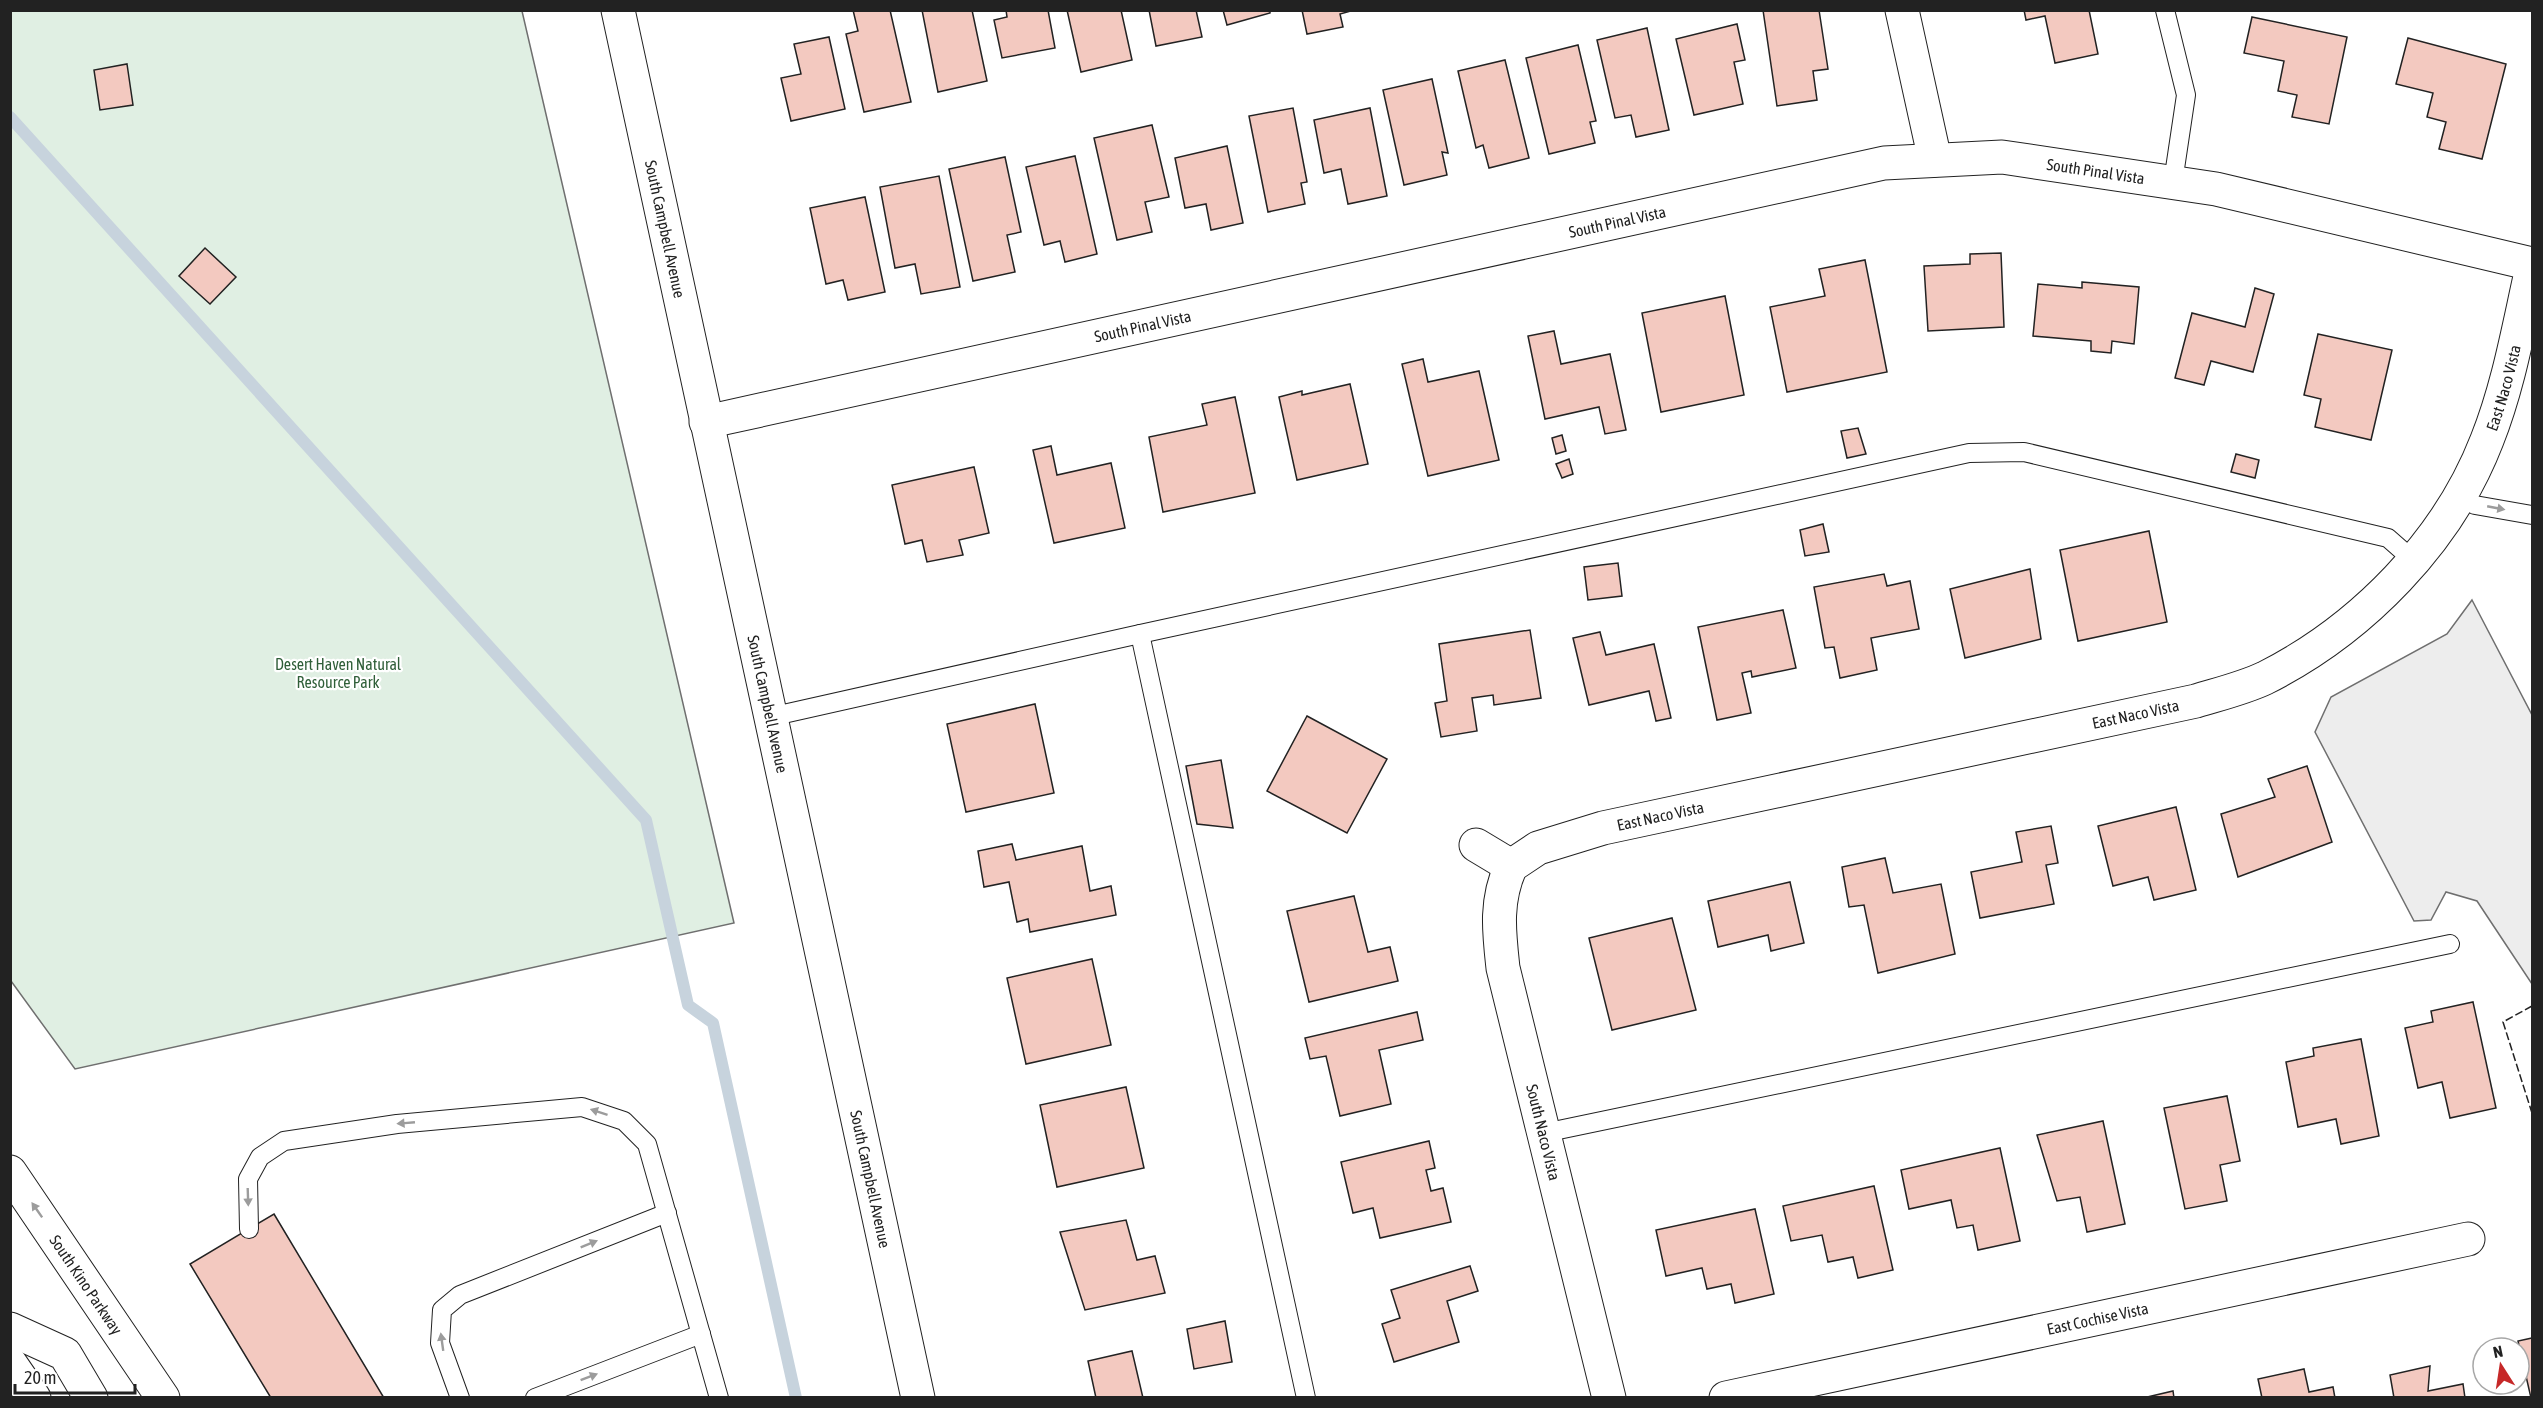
<svg xmlns="http://www.w3.org/2000/svg" width="2543" height="1408" font-family="'Asap Condensed',sans-serif">
<style>
.green{fill:#e0efe3;stroke:#6f6f6f;stroke-width:1.5}
.parking{fill:#ededed;stroke:#6f6f6f;stroke-width:1.5}
.lines{fill:none;stroke-linecap:round;stroke-linejoin:round}
.stream{stroke:#c7d3dd;stroke-width:12}
.building{fill:#f3c9c0;stroke:#222;stroke-width:1.5}
.service-casing{stroke:#222;stroke-width:20}
.minor-casing{stroke:#222;stroke-width:35}
.primary-casing{stroke:#222;stroke-width:35}
.service{stroke:#fff;stroke-width:18}
.minor{stroke:#fff;stroke-width:33}
.primary{stroke:#fff;stroke-width:33}
.fence{stroke:#222;stroke-width:1.5;stroke-dasharray:8 3;stroke-linecap:butt}
.oneway{fill:#9c9c9c}
.labels{text-anchor:middle;dominant-baseline:central;stroke-width:4.5;stroke-linejoin:round;paint-order:stroke}
.street-label{font-size:16px;fill:#222;stroke:#fff}
.park-label{font-size:16px;fill:#2f5e38;stroke:#fff}
</style>
<rect width="100%" height="100%" fill="#fff"/>
<path class="green" d="M10 11H522L734 923 75 1069 11 981Z"/>
<path class="parking" d="M2472 600 2532 715V984L2477 901 2446 892 2431 920 2414 921 2315 732 2331 697 2447 634Z"/>
<g class="lines">
<path class="stream" d="M10 117 646 820 688 1005 713 1023 796 1398"/>
</g>
<g class="building">
<path d="M853 10H890L911 102 864 112 846 34 858 31Z"/>
<path d="M922 10H972L987 81 938 92Z"/>
<path d="M1006 10H1048L1055 48 1002 58 994 20 1007 17Z"/>
<path d="M1067 10H1121L1132 60 1081 72Z"/>
<path d="M1149 10H1196L1202 37 1156 46Z"/>
<path d="M1223 10H1270V13L1227 25Z"/>
<path d="M1302 10H1351V11L1340 14 1343 27 1307 34Z"/>
<path d="M1763 10H1819L1828 69 1813 71 1817 100 1777 106Z"/>
<path d="M2024 10H2089L2098 54 2055 63 2045 16 2026 20Z"/>
<path d="M2252 17 2347 37 2329 124 2292 117 2297 95 2278 91 2284 61 2244 53Z"/>
<path d="M1737 24 1745 60 1734 62 1743 104 1694 115 1676 39Z"/>
<path d="M1647 28 1669 130 1636 137 1631 115 1615 118 1597 40Z"/>
<path d="M829 37 845 109 791 121 781 78 801 74 794 44Z"/>
<path d="M2408 38 2506 64 2482 159 2439 149 2446 122 2427 117 2433 93 2396 84Z"/>
<path d="M1578 45 1596 121 1590 122 1595 143 1549 154 1526 58Z"/>
<path d="M1505 60 1529 158 1489 168 1483 145 1476 148 1458 71Z"/>
<path d="M127 64 133 105 100 110 94 70Z"/>
<path d="M1432 79 1448 153 1442 152 1447 175 1404 185 1383 90Z"/>
<path d="M1293 108 1307 182 1301 183 1305 204 1268 212 1249 116Z"/>
<path d="M1370 108 1387 196 1348 204 1341 169 1324 173 1314 120Z"/>
<path d="M1152 125 1169 197 1145 202 1152 232 1117 240 1094 138Z"/>
<path d="M1227 146 1243 223 1211 230 1206 204 1185 208 1175 158Z"/>
<path d="M1075 156 1097 254 1065 262 1060 241 1044 245 1026 167Z"/>
<path d="M1005 157 1021 232 1007 235 1015 272 973 281 949 169Z"/>
<path d="M939 176 960 287 921 294 915 264 895 268 880 187Z"/>
<path d="M865 197 885 292 848 300 843 280 826 284 810 208Z"/>
<path d="M205 248 236 277 210 304 179 276Z"/>
<path d="M2001 253 2004 327 1928 331 1924 266 1970 264V254Z"/>
<path d="M1865 260 1887 372 1787 392 1770 307 1825 296 1819 269Z"/>
<path d="M2082 282 2139 287 2134 344 2112 341 2111 353 2091 351V341L2033 336 2038 284 2082 288Z"/>
<path d="M2255 288 2274 294 2253 372 2211 361 2204 385 2175 378 2192 313 2245 327Z"/>
<path d="M1725 296 1744 395 1661 412 1642 313Z"/>
<path d="M1554 331 1561 364 1610 354 1626 430 1605 434 1599 407 1545 419 1528 336Z"/>
<path d="M2318 334 2392 350 2371 440 2315 427 2321 399 2304 395Z"/>
<path d="M1423 359 1428 382 1479 371 1499 460 1428 476 1402 364Z"/>
<path d="M1350 384 1368 464 1297 480 1279 397 1302 391V395Z"/>
<path d="M1235 397 1255 493 1163 512 1149 437 1207 425 1202 404Z"/>
<path d="M1858 428 1866 454 1847 458 1841 431Z"/>
<path d="M1562 435 1566 451 1556 454 1552 438Z"/>
<path d="M1051 446 1057 475 1111 463 1125 528 1054 543 1033 450Z"/>
<path d="M2236 454 2259 460 2255 478 2231 472Z"/>
<path d="M1569 459 1573 474 1562 478 1556 464Z"/>
<path d="M974 467 989 533 959 540 963 555 927 562 922 540 905 544 892 485Z"/>
<path d="M1823 524 1829 552 1805 556 1800 530Z"/>
<path d="M2149 531 2167 622 2078 641 2060 550Z"/>
<path d="M1618 563 1622 596 1588 600 1584 567Z"/>
<path d="M2030 569 2041 639 1965 658 1950 589Z"/>
<path d="M1884 574 1887 586 1910 581 1919 629 1871 638 1877 670 1840 678 1834 647 1825 648 1814 587Z"/>
<path d="M1783 610 1796 668 1752 677 1751 671 1742 673 1751 713 1717 720 1698 627Z"/>
<path d="M1530 630 1541 698 1494 705 1493 695 1472 698 1477 731 1441 737 1435 703 1447 701 1439 644Z"/>
<path d="M1600 632 1606 655 1654 644 1671 718 1656 721 1649 691 1589 705 1573 638Z"/>
<path d="M1035 704 1054 793 966 812 947 724Z"/>
<path d="M1307 716 1387 759 1347 833 1267 791Z"/>
<path d="M1221 760 1233 828 1197 824 1186 766Z"/>
<path d="M2307 766 2332 842 2238 877 2221 814 2275 797 2268 779Z"/>
<path d="M2176 807 2196 890 2154 900 2148 877 2113 886 2098 826Z"/>
<path d="M2051 826 2058 863 2046 865 2054 904 1980 918 1971 872 2022 862 2016 832Z"/>
<path d="M1012 844 1016 860 1082 846 1090 891 1111 886 1116 915 1030 932 1028 919 1017 922 1009 882 984 887 978 851Z"/>
<path d="M1885 858 1893 893 1941 884 1955 954 1878 973 1864 905 1849 907 1842 867Z"/>
<path d="M1790 882 1804 943 1771 951 1768 935 1718 947 1708 901Z"/>
<path d="M1354 896 1368 952 1390 947 1398 981 1309 1002 1287 911Z"/>
<path d="M1672 918 1696 1010 1612 1030 1589 938Z"/>
<path d="M1092 959 1111 1045 1026 1064 1007 978Z"/>
<path d="M2473 1002 2496 1108 2450 1118 2442 1082 2418 1088 2405 1028 2433 1022 2431 1011Z"/>
<path d="M1417 1012 1423 1040 1379 1050 1391 1104 1340 1116 1326 1056 1310 1059 1305 1038Z"/>
<path d="M2361 1039 2379 1136 2341 1144 2336 1119 2298 1127 2286 1062 2314 1056 2313 1048Z"/>
<path d="M1126 1087 1144 1168 1057 1187 1040 1105Z"/>
<path d="M2227 1096 2240 1161 2220 1165 2227 1201 2185 1209 2164 1108Z"/>
<path d="M2103 1121 2125 1224 2087 1232 2080 1197 2057 1201 2037 1135Z"/>
<path d="M1429 1141 1435 1168 1426 1170 1431 1191 1443 1188 1451 1222 1380 1238 1373 1208 1353 1213 1341 1162Z"/>
<path d="M2000 1148 2020 1241 1978 1250 1973 1225 1957 1228 1951 1200 1909 1209 1901 1170Z"/>
<path d="M1874 1186 1893 1270 1858 1278 1853 1257 1828 1262 1822 1235 1791 1241 1783 1206Z"/>
<path d="M1755 1209 1774 1294 1735 1303 1731 1284 1707 1289 1702 1268 1666 1276 1656 1230Z"/>
<path d="M274 1214 384 1398H271L190 1264Z"/>
<path d="M1126 1220 1137 1260 1155 1256 1165 1293 1085 1310 1060 1232Z"/>
<path d="M1470 1266 1478 1291 1447 1301 1459 1342 1394 1362 1382 1324 1400 1318 1391 1290Z"/>
<path d="M1225 1321 1232 1362 1194 1369 1187 1329Z"/>
<path d="M2532 1338V1398H2531L2518 1341Z"/>
<path d="M1132 1351 1143 1398H1096L1088 1361Z"/>
<path d="M2430 1366 2428 1391 2463 1384 2465 1398H2394L2390 1375Z"/>
<path d="M2304 1369 2309 1392 2333 1387 2335 1398H2262L2258 1379Z"/>
<path d="M2173 1391 2174 1398H2143Z"/>
</g>
<g class="lines">
<defs>
<g id="service">
<path d="M2165 10 2186 95 2173 182"/>
<path d="M2462 497 2475 505 2532 515"/>
<path d="M1140 634 1969 453 2024 452 2388 538 2413 560"/>
<path d="M770 717 1140 634 1306 1398"/>
<path d="M1544 1133 2450 944"/>
<path d="M249 1229 248 1179 260 1157 284 1141 397 1124 582 1107 624 1121 647 1144 719 1398"/>
<path d="M460 1398 440 1343 442 1310 460 1295 667 1213"/>
<path d="M535 1398 701 1334"/>
</g>
<g id="minor">
<path id="s1" d="M618 10 918 1398"/>
<path d="M1902 10 1935 160"/>
<path id="s2" d="M706 422 1884 163 2002 157 2216 189 2532 264"/>
<path d="M1476 845 1511 866"/>
<path id="s3" d="M1511 866 1538 848 1603 828 2196 701C2219 694 2244 688 2265 678 2362 629 2448 541 2487 440 2509 385 2519 325 2532 268"/>
<path id="s4" d="M1511 866C1495 901 1499 932 1503 968L1609 1398"/>
<path id="s5" d="M1726 1398 2468 1239"/>
</g>
<g id="primary">
<path id="s6" d="M10 1172 163 1398"/>
<path d="M10 1329 65 1354 91 1398"/>
<path d="M10 1363 34 1398"/>
</g>
</defs>
<use href="#service" class="service-casing"/>
<use href="#minor" class="minor-casing"/>
<use href="#primary" class="primary-casing"/>
<use href="#service" class="service"/>
<use href="#minor" class="minor"/>
<use href="#primary" class="primary"/>
<path class="fence" d="M2532 1006 2503 1022 2532 1113"/>
</g>
<defs><path id="oneway-solid" d="M-6-.8H1V-3.2L6.5 0L1 3.2V.8H-6Z" transform="scale(1.5)"/></defs>
<g class="oneway">
<use href="#oneway-solid" transform="translate(2496 508) rotate(11)"/>
<use href="#oneway-solid" transform="translate(599 1112) rotate(-162)"/>
<use href="#oneway-solid" transform="translate(406 1123) rotate(175)"/>
<use href="#oneway-solid" transform="translate(248 1197) rotate(88)"/>
<use href="#oneway-solid" transform="translate(37 1210) rotate(-125)"/>
<use href="#oneway-solid" transform="translate(589 1244) rotate(-22)"/>
<use href="#oneway-solid" transform="translate(442 1342) rotate(-98)"/>
<use href="#oneway-solid" transform="translate(589 1377) rotate(-21)"/>
</g>
<g class="labels">
<g class="street-label">
<text stroke="none"><textPath href="#s2" startOffset="1419">South Pinal Vista</textPath></text>
<text stroke="none"><textPath href="#s2" startOffset="933">South Pinal Vista</textPath></text>
<text stroke="none"><textPath href="#s1" startOffset="224">South Campbell Avenue</textPath></text>
<text stroke="none"><textPath href="#s2" startOffset="447">South Pinal Vista</textPath></text>
<text stroke="none"><textPath href="#s3" startOffset="1167">East Naco Vista</textPath></text>
<text stroke="none"><textPath href="#s1" startOffset="710">South Campbell Avenue</textPath></text>
<text stroke="none"><textPath href="#s3" startOffset="645">East Naco Vista</textPath></text>
<text stroke="none"><textPath href="#s3" startOffset="159">East Naco Vista</textPath></text>
<text stroke="none"><textPath href="#s4" startOffset="273">South Naco Vista</textPath></text>
<text stroke="none"><textPath href="#s1" startOffset="1196">South Campbell Avenue</textPath></text>
<text stroke="none"><textPath href="#s6" startOffset="136">South Kino Parkway</textPath></text>
<text stroke="none"><textPath href="#s5" startOffset="380">East Cochise Vista</textPath></text>
</g>
<g class="park-label">
<text x="338" y="664">Desert Haven Natural<tspan x="338" dy="18">Resource Park</tspan></text>
</g>
</g>
<rect width="2543" height="1408" fill="none" stroke="#222222" stroke-width="24"/>
<g transform="translate(2501 1366) rotate(348)"><circle r="28" fill="#ffffff" stroke="#a7a7a7" stroke-width="1.5"/>
<path d="M0-4.5L10 22L0 15L-10 22Z" fill="#c62828"/>
<text y="-9" font-size="16" font-weight="bold" text-anchor="middle" fill="#222222">N</text>
</g>
<path d="M15 1384v9h120v-9" fill="none" stroke="#222222" stroke-width="3"/>
<text x="24" y="1384" font-size="18" fill="#222222" stroke="#ffffff" stroke-width="4.5" paint-order="stroke">20 m</text>
</svg>
